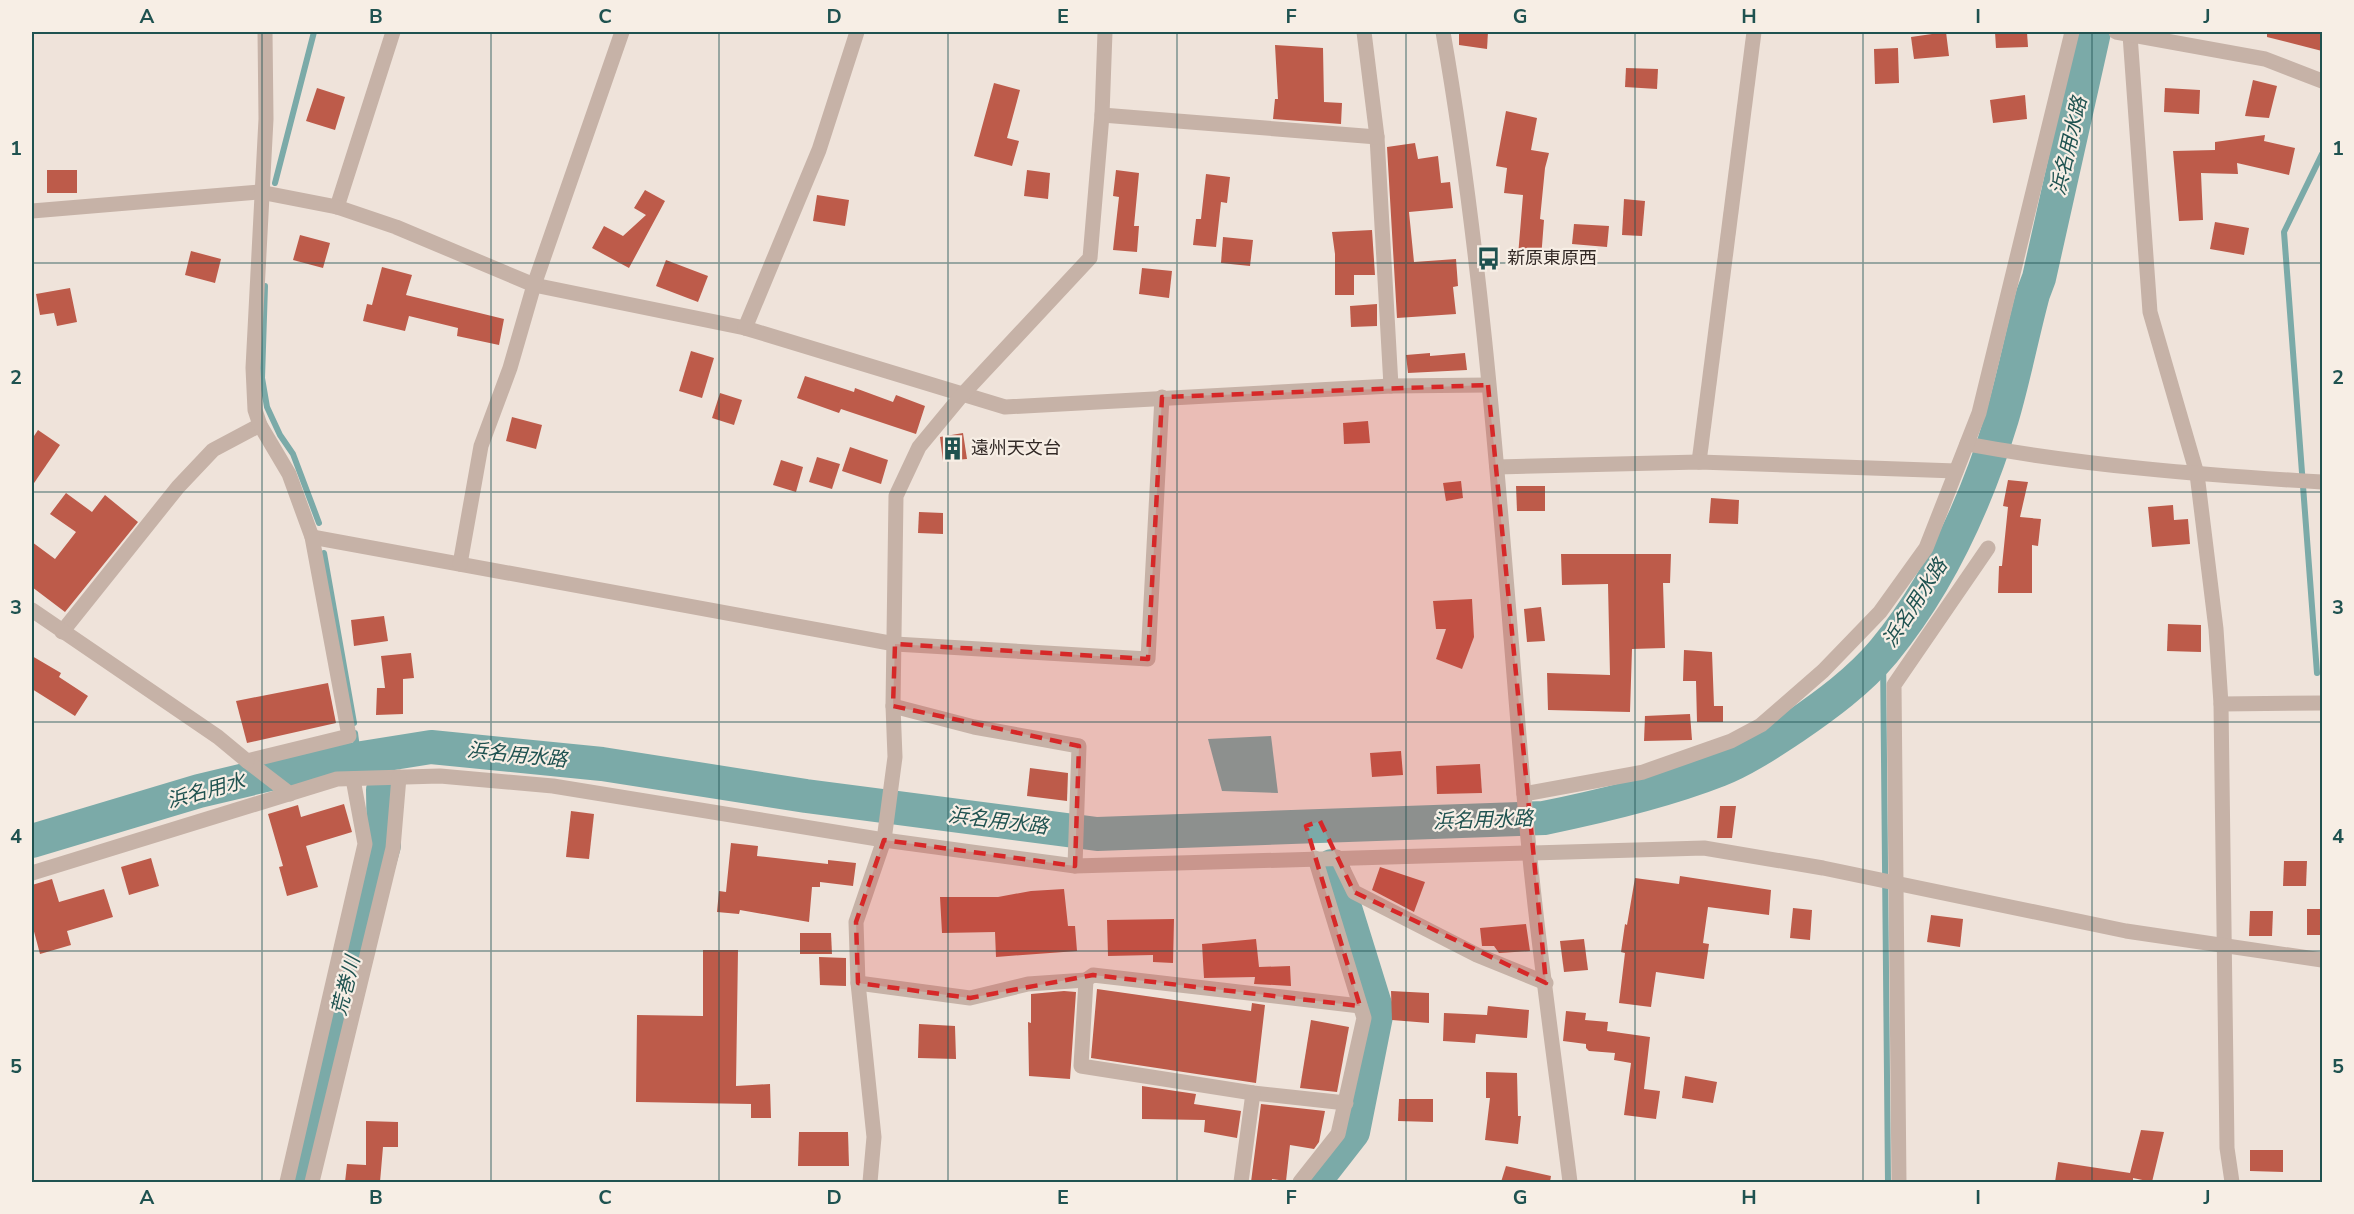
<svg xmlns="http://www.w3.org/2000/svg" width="2354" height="1214" font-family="'Nunito Sans','Noto Sans JP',sans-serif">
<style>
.water{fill:#7baaa8}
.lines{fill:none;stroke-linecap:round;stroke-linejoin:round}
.stream{stroke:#7baaa8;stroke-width:6}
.river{stroke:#7baaa8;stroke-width:34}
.building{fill:#bd5b4a}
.minor{stroke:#c6b2a7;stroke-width:15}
.tertiary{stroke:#c6b2a7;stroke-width:15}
.marked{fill:#d62828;fill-opacity:0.2;stroke:#d62828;stroke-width:4.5;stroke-dasharray:12 8;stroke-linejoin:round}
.grid{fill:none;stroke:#1f5250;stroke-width:1.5;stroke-opacity:0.55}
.labels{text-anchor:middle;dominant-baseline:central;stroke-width:4.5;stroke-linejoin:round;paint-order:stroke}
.poi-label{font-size:18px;fill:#332a27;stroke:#f7eee5;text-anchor:start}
.water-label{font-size:20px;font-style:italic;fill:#1f5250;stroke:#f7eee5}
.neatline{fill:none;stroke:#1f5250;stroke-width:2}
.grid-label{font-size:20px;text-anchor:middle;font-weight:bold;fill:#1f5250}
</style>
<rect width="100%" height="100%" fill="#efe3da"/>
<g class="water">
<path d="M1271 736 1278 793 1222 791 1208 739Z"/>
<path d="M1340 1137 1352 1145 1323 1182H1305Z"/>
</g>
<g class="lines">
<g class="stream">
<path d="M275 183 314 32"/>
<path d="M265 286 262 378 267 407 280 435 293 454 319 523"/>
<path d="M324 553 354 723"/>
<path d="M1883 652 1888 1182"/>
<path d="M2317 673 2284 232 2322 154"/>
<path d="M355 733 358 756"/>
</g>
<g class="river">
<path d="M32 841 199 791 287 770 431 747 602 764 806 796 1097 834 1544 818C1603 806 1663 792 1719 770 1745 760 1771 742 1794 727 1826 705 1859 681 1884 651 1939 584 1977 500 2002 418 2014 377 2022 335 2033 294L2039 278 2094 32"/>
<path d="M300 1182 348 972 384 845 383 790"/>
<path d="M1314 1182 1353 1132 1377 1011 1332 866"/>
</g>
</g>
<g class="building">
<path d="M1459 32H1488L1487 49 1459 45Z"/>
<path d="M1946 32 1949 56 1914 59 1911 37Z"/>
<path d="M1995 32H2027L2028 47 1996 48Z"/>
<path d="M2267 32H2322V51L2267 37Z"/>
<path d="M1275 45 1323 48 1324 102 1342 103 1341 124 1273 119 1275 99H1278Z"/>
<path d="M1898 48 1899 83 1875 84 1874 49Z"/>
<path d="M1626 68 1658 69 1657 89 1625 87Z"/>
<path d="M2253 80 2277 86 2269 118 2245 116Z"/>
<path d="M994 83 1020 90 1007 138 1019 141 1012 166 974 156Z"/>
<path d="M317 88 345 97 335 130 306 121Z"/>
<path d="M2165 88 2200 90 2199 114 2164 112Z"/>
<path d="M2025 95 2027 119 1993 123 1990 100Z"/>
<path d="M1506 111 1537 118 1531 150 1549 153 1545 168 1540 219 1544 220 1541 259 1518 256 1523 195 1504 193 1507 168 1496 166Z"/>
<path d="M2265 135 2264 141 2295 148 2289 175 2237 163 2238 174 2201 173 2203 220 2179 221 2173 151 2215 150V142Z"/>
<path d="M1415 143 1418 159 1438 156 1441 183 1450 182 1453 208 1409 212 1414 262 1456 259 1458 286 1453 287 1456 314 1397 318 1387 147Z"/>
<rect x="47" y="170" width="30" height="23"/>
<path d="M1027 170 1050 173 1048 199 1024 196Z"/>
<path d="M1116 170 1139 173 1134 226H1139L1137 252 1113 250 1119 197 1113 196Z"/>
<path d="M1206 174 1230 177 1227 203 1221 202 1216 247 1193 245 1196 219H1201Z"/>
<path d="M645 190 665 201 629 268 592 248 604 226 623 236 646 215 634 208Z"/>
<path d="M817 195 849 200 845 226 813 221Z"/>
<path d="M1624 199 1645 201 1642 236 1622 235Z"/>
<path d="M2215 222 2249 228 2244 255 2210 249Z"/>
<path d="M1574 224 1609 226 1607 247 1572 244Z"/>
<path d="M1372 230 1375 275H1354V295H1335V254L1332 232Z"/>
<path d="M300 235 330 243 323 268 293 260Z"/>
<path d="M1223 237 1253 240 1250 266 1221 263Z"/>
<path d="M191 251 221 259 215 283 185 275Z"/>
<path d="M666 260 708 276 698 302 656 286Z"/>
<path d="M382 267 412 275 406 295 504 319 499 345 457 336 458 328 409 316 405 331 363 321 367 304 372 305Z"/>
<path d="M1142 268 1172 271 1169 298 1139 294Z"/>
<path d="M70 288 77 322 57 326 54 313 40 315 36 294Z"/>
<path d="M1377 304V326L1351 327 1350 306Z"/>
<path d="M691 351 714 358 702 398 679 391Z"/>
<path d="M1430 353V356L1465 353 1467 370 1408 373 1406 355Z"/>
<path d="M805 376 854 392 855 388 893 402 896 395 925 406 916 434 841 409 839 413 797 398Z"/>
<path d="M720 393 742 400 734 425 712 418Z"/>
<path d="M512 417 542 425 536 449 506 441Z"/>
<path d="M1368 421 1370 443 1344 444 1343 423Z"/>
<path d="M38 430 60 445 32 486V439Z"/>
<path d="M963 433 967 459 943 461 940 437Z"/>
<path d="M850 447 888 460 881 484 842 471Z"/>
<path d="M817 457 840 464 832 489 809 482Z"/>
<path d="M781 460 803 467 796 492 773 485Z"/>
<path d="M2008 480 2028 482 2020 517 2041 519 2038 546 2032 545V593H1998L1999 566H2002L2008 507 2003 506Z"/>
<path d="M1461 481 1463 498 1446 501 1443 483Z"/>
<path d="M1516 486H1545V511H1517Z"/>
<path d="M66 493 92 512 105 495 138 522 65 612 32 587V542L55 559 76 532 50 514Z"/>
<path d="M1711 498 1739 500 1738 524 1709 523Z"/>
<path d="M2173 505 2174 520 2188 519 2190 544 2152 547 2148 507Z"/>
<path d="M919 512 943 513V534L918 533Z"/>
<path d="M1561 554H1671L1670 583H1663L1665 648 1632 649 1630 712 1548 710 1547 673 1610 675 1608 584 1562 585Z"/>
<path d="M1472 599 1474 637 1462 669 1436 659 1446 629H1436L1433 601Z"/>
<path d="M1541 607 1545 641 1527 642 1524 609Z"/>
<path d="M384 616 388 641 354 646 351 620Z"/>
<path d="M2168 624 2201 625V652L2167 651Z"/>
<path d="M1684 650 1712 652 1714 706H1723V722H1697L1696 681H1683Z"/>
<path d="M411 653 414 678 403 679V714L376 715 377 688H385L381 656Z"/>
<path d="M32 656 61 673 59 677 88 696 75 716 32 689Z"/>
<path d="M328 683 336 723 247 743 236 701Z"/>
<path d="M1690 714 1692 740 1644 741 1645 716Z"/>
<path d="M1401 751 1403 775 1372 777 1370 753Z"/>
<path d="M1480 764 1482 793 1437 794 1436 766Z"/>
<path d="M1030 768 1068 773 1067 801 1027 796Z"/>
<path d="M344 804 352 832 306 846 318 887 287 896 279 867 283 866 268 814 298 805 301 817Z"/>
<path d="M1720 806H1736L1732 838H1717Z"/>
<path d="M571 811 594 814 589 859 566 857Z"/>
<path d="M731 843 758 846 757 856 828 864V860L856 863 853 886 820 882V887H812L809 922 740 910 739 914 717 912 719 891 726 892Z"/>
<path d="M151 858 159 886 129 895 121 867Z"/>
<path d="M2284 861H2307L2306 886H2283Z"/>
<path d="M1380 867 1425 882 1414 912 1372 890Z"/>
<path d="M1680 876 1771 890 1769 915 1708 907 1703 943 1709 944 1704 979 1656 972 1651 1007 1619 1003 1625 953 1621 952 1625 924 1627 925 1635 878 1679 884Z"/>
<path d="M52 879 59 902 104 889 113 917 67 931 71 945 40 954 32 924V885Z"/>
<path d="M1064 889 1068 926H1075L1077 951 996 957 995 932 942 933 940 897H998L1031 891Z"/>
<path d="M1793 908 1812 910 1810 940 1790 938Z"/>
<rect x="2307" y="909" width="15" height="26"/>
<path d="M2250 911H2273L2272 936H2249Z"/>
<path d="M1931 915 1963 919 1960 947 1927 942Z"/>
<path d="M1174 919 1173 963 1153 962V955L1108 956 1107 920Z"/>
<path d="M1526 924 1530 951 1499 953 1494 946H1482L1480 928Z"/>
<path d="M800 933H831L832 954H800Z"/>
<path d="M1256 939 1259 967 1290 966 1291 986 1254 984 1255 977 1204 978 1202 944Z"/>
<path d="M1584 939 1588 970 1564 972 1560 941Z"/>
<path d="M703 950H738L736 1086 770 1084 771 1118H751V1104L636 1102 637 1015 703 1016Z"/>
<path d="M819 957 846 958V986L820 985Z"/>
<path d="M1097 989 1251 1011 1252 1003 1265 1005 1256 1083 1091 1058Z"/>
<path d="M1064 991 1076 992 1070 1079 1029 1076 1028 1022 1031 1023V994Z"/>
<path d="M1391 991 1429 993V1023L1392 1020Z"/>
<path d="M1488 1006 1529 1010 1527 1038 1476 1034 1475 1043 1443 1041 1444 1013 1487 1015Z"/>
<path d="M1566 1011 1586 1013 1585 1020 1608 1022 1607 1031 1650 1037 1644 1089 1660 1091 1656 1119 1624 1115 1631 1063 1614 1060 1615 1053 1589 1051 1586 1048V1044L1563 1041Z"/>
<path d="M1311 1020 1349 1027 1337 1092 1300 1088Z"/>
<path d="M919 1024 955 1026 956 1059 918 1058Z"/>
<path d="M1486 1072 1517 1073 1518 1116H1521L1518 1144 1485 1140 1490 1098H1486Z"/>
<path d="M1685 1076 1717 1082 1713 1103 1682 1098Z"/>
<path d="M1142 1086 1196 1094 1194 1104 1241 1111 1237 1138 1204 1132 1205 1120 1142 1119Z"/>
<path d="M1399 1099H1433V1122L1398 1121Z"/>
<path d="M1261 1104 1325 1111 1319 1142 1314 1149 1290 1145 1286 1181 1272 1179V1182H1251Z"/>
<path d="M366 1121 398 1122V1147H383L380 1182H345L347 1164 366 1165Z"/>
<path d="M2141 1130 2164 1132 2152 1182 2133 1178V1182H2055L2058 1162 2130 1173Z"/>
<path d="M799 1132H848L849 1166H798Z"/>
<path d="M2250 1150H2283V1172L2250 1171Z"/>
<path d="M1506 1166 1551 1176 1550 1182H1501Z"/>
</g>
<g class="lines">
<g class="minor">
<path d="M1364 32 1377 137 1391 386"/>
<path d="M2130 35 2150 312 2197 474 2216 629 2221 704 2227 1148 2232 1182"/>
<path d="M1102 115 1377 137"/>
<path d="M337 207 393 32"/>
<path d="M32 211 260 192 337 207 396 227 534 285 745 328 1005 407 1391 386 1488 385"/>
<path d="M745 328 819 150 857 32"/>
<path d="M1967 444C2085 466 2204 475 2322 482"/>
<path d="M1699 462 1754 32"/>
<path d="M1497 467 1699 462 1956 471"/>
<path d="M312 537 895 644 1148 659 1162 397"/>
<path d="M460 564 481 446 510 368 534 285 622 32"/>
<path d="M62 632 178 487 213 450 260 425"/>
<path d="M2221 704 2322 703"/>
<path d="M893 706 974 727 1079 746 1075 866"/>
<path d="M247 761 349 736 312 537 289 474 260 425 255 410 253 368 266 119 265 32"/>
<path d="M247 761 290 794"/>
<path d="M1524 794 1643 772 1731 741 1761 725 1823 671 1880 612 1926 548 1979 413 2072 32"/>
<path d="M1337 857 1354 892 1477 955 1546 983"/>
<path d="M32 873 337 779 440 776 553 786 884 840 1075 866 1704 848 1823 868 2126 931 2322 960"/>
<path d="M858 983 970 998 1028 984 1086 980"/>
<path d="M1346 1103 1253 1093 1081 1066 1086 980 1093 975 1360 1006"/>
<path d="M287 1182 365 844 353 779"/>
<path d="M312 1182 393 848 399 777"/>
<path d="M870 1182 874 1137 858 983 856 922 884 840 895 757 893 706 896 496 919 447 962 395 1090 258 1102 115 1105 32"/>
<path d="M1241 1182 1253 1093"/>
<path d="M1300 1182 1338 1134 1364 1018 1315 858"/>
<path d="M1899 1182 1894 685 1988 548"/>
</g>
<g class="tertiary">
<path d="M1443 32C1487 284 1502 540 1524 795 1535 925 1554 1054 1570 1182"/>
<path d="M2116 32 2265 59 2322 81"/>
<path d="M32 610 218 737 247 761"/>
</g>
</g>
<path class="marked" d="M1488 385 1546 983 1354 892 1320 821 1306 826 1360 1006 1093 975 970 998 858 983 856 922 884 840 1075 866 1079 746 893 706 895 644 1148 659 1162 397Z"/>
<path class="grid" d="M262 32V1182M491 32V1182M719 32V1182M948 32V1182M1177 32V1182M1406 32V1182M1635 32V1182M1863 32V1182M2092 32V1182M32 263H2322M32 492H2322M32 722H2322M32 951H2322"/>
<defs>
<symbol id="bus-bare" viewBox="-9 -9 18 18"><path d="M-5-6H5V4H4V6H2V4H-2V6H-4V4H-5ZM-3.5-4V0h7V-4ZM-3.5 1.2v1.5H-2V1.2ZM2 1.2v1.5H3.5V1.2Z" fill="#1f5250" stroke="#f7eee5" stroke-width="2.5" paint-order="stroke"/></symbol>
<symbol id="building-bare" viewBox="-9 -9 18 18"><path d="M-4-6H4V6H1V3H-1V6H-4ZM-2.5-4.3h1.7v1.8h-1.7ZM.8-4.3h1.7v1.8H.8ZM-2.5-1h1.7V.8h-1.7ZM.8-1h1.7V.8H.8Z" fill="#1f5250" stroke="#f7eee5" stroke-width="2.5" paint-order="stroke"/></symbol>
</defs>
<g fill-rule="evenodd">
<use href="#bus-bare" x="1472" y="242" width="33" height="33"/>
<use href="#building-bare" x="936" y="432" width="33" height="33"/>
</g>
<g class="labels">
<g class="poi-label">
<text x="1507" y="258">新原東原西</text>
<text x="971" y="448">遠州天文台</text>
</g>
<g class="water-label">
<text transform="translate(2069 146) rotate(-77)">浜名用水路</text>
<text transform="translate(1915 603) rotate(-57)">浜名用水路</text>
<text transform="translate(517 755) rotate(6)">浜名用水路</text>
<text transform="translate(206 791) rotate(-15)">浜名用水</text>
<text transform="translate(1483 820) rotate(-2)">浜名用水路</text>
<text transform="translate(998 821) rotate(7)">浜名用水路</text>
<text transform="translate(346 986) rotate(-76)">荒巻川</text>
</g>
</g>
<rect width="2354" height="1214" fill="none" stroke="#f7eee5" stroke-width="66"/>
<rect x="33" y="33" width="2288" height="1148" class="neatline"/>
<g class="grid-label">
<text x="147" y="23">A</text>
<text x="376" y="23">B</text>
<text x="605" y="23">C</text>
<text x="834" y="23">D</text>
<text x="1063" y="23">E</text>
<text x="1291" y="23">F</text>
<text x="1520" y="23">G</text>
<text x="1749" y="23">H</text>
<text x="1978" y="23">I</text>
<text x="2207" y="23">J</text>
<text x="16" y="155">1</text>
<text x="2338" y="155">1</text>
<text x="16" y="384">2</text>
<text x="2338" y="384">2</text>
<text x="16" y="614">3</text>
<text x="2338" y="614">3</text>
<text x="16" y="843">4</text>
<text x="2338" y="843">4</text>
<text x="16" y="1073">5</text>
<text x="2338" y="1073">5</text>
<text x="147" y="1204">A</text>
<text x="376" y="1204">B</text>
<text x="605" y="1204">C</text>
<text x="834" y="1204">D</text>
<text x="1063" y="1204">E</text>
<text x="1291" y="1204">F</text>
<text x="1520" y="1204">G</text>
<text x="1749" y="1204">H</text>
<text x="1978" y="1204">I</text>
<text x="2207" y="1204">J</text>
</g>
</svg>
